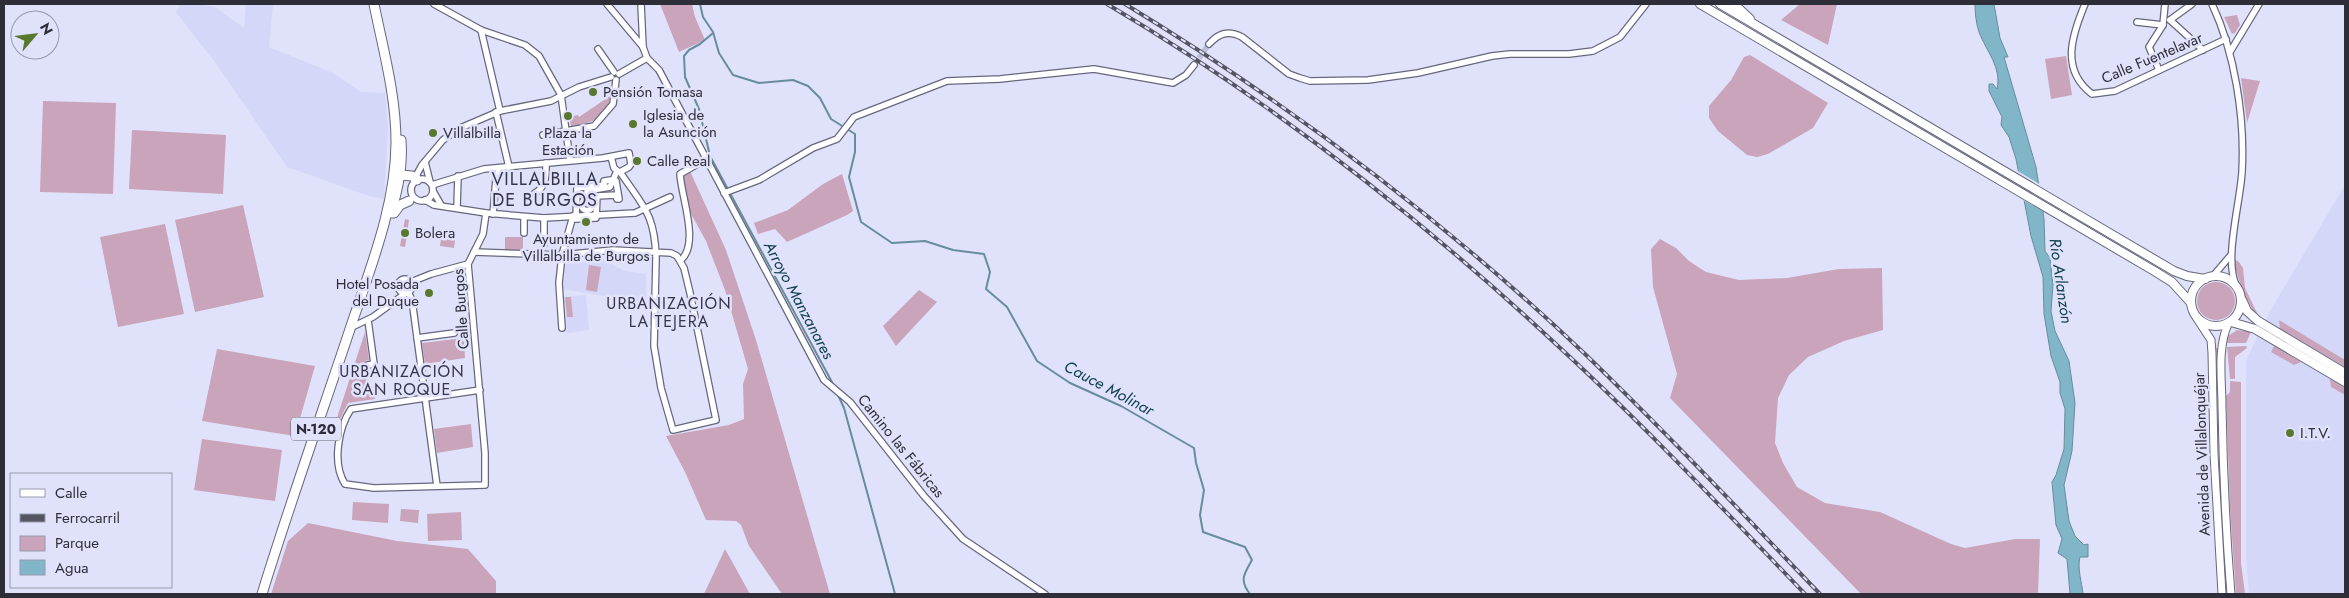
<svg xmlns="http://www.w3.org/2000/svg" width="2349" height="598" font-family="Jost,sans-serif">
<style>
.built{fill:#d4d7f7}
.green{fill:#caa4ba}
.water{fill:#80b6c8;stroke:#678d9c}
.pier{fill:#e0e2fb}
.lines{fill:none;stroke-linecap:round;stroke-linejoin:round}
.stream{stroke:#678d9c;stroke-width:2}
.minor-tunnel{stroke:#bcbed4;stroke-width:5.5;stroke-dasharray:5.5 3;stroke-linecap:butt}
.minor-casing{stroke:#66677d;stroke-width:8}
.tertiary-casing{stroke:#66677d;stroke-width:9}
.secondary-casing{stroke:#66677d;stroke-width:10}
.trunk-casing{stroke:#66677d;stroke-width:11}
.minor{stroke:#fff;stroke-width:5.5}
.tertiary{stroke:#fff;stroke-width:7}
.secondary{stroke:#fff;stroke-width:8}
.trunk{stroke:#fff;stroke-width:9}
.rail-casing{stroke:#545561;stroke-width:4}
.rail{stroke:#e0e2fb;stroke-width:2;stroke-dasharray:5.5;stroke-linecap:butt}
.poi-dot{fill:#59782e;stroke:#e0e2fb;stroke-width:2}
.labels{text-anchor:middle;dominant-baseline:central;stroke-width:5;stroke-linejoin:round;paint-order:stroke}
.shield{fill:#e0e2fb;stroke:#636472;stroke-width:1}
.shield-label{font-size:14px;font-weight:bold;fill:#2d2e37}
.street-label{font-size:15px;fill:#2d2e37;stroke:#e0e2fb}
.poi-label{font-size:15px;fill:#2d2e37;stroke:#e0e2fb;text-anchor:start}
.water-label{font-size:16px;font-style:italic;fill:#11414f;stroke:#e0e2fb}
.neighbourhood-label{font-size:16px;letter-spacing:1px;fill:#35364a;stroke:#e0e2fb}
.quarter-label{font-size:18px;letter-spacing:1px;fill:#35364a;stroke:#e0e2fb}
</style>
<rect width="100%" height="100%" fill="#e0e2fb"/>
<g class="built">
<path d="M181 4H198L215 7 244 28 246 4H273L269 47 333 73 361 92 385 93 388 126 384 199 369 196 287 167 217 65 176 12Z"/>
<path d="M2345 185V594H2249L2246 556V360L2270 311Z"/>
<path d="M604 260 625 271 646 274V300L644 303 563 289 566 264Z"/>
<path d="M586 295 589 330 567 333 564 297Z"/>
</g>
<g class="green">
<path d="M660 4H692L695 17 705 40 679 52Z"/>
<path d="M1800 4H1837L1828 45 1781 20Z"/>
<path d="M2237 15 2240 25 2235 33 2232 34 2224 17Z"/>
<path d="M1750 55 1828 103 1813 128 1768 154 1757 157 1747 155 1718 131 1709 118V106L1731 80 1744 57Z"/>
<path d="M2066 56 2072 95 2051 99 2045 59Z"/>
<path d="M2241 78 2260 81 2247 123Z"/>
<path d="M610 96C608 118 590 124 571 126L569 117 578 115 579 117Z"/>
<path d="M43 101 116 103 113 194 40 192Z"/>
<path d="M132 130 226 135 223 194 129 189Z"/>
<path d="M689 169 726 250 756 340 830 594H782L749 546 741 525 736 521 706 520 685 472 666 436 729 425 744 419 743 384 748 369 725 290 706 241 690 212 682 177 683 173Z"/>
<path d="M842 174 853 211 847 215 787 242 775 229 758 234 754 223 788 210 823 184Z"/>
<path d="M243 205 264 297 195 312 175 220Z"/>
<path d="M405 219 409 220 405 247 400 246Z"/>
<path d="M165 224 184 314 118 327 100 237Z"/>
<path d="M442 231 456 233 454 248 440 246Z"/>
<path d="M505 237H523V251L505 250Z"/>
<path d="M1660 239 1676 248 1689 261 1706 272 1739 280 1787 278 1839 269 1882 268 1883 330 1844 341 1808 357 1789 375 1778 398 1775 443 1783 463 1797 487 1825 503 1880 512 1951 544 1965 548 2015 539H2040L2038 594H1861L1670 398 1677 374 1653 287 1651 249Z"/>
<path d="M2234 259 2239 262 2243 268 2245 288 2259 317C2248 308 2235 273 2234 259Z"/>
<path d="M589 265 601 267 597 292 586 290Z"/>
<circle cx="2216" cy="301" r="19"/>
<path d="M919 290 937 302 896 346 883 326Z"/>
<path d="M565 297H571L573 317H567Z"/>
<path d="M2279 320 2345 360V367L2280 329Z"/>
<path d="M2237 330 2251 332 2246 343H2225L2228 336Z"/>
<path d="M365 332 369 360 365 361 367 386H374L375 399 348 403 333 433H332Z"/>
<path d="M464 338 465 358 425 364 422 343Z"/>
<path d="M2246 346 2247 348 2235 357V379H2230L2227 347Z"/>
<path d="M2274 346 2301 362 2294 365 2271 352Z"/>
<path d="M2216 348H2218L2221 500 2228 594 2220 502Z"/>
<path d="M217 349 315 366 295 436 202 421Z"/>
<path d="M2330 379 2344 387 2345 395 2331 387Z"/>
<path d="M2230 381 2241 382V563L2245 594H2236L2230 508 2226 396 2230 392Z"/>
<path d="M471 424 473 447 437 453 434 429Z"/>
<path d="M202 439 282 450 275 501 194 490Z"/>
<path d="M353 502 389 504 388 523 352 520Z"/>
<path d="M401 509 419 510 418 523 400 521Z"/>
<path d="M461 512 462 540 428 541 427 514Z"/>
<path d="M308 523 397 541 468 549 496 581V594H271L288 541Z"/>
<path d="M725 549 750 594H704Z"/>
</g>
<path class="water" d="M1975 4H1994L2000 38 2008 57H2004L2036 167 2044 219 2045 251 2050 258 2053 285 2051 311 2055 331 2069 361 2075 403 2072 451 2064 485 2069 521 2075 536 2084 545 2088 544V557H2080C2077 568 2082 583 2083 594H2070L2067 559 2058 553 2062 539 2056 525 2052 482 2056 475 2064 449 2065 409 2060 393V382L2051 356 2044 314 2043 277 2031 236 2016 159 2009 137 2001 125 2002 117 1989 91V84H1993L1997 89C2002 67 1986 51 1979 32 1976 23 1975 13 1975 4Z"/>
<path class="pier" d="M2016 170 2041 185 2046 213 2021 199Z"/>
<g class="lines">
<g class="stream">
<path d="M700 4 703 17 713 32 719 53 733 75 759 83 793 80 808 86 820 98 831 119 855 134V152L849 177 861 222 892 243 925 241 953 250 984 254 990 272 986 289 1007 307 1037 361 1070 383 1121 406 1194 448 1196 463 1204 490 1200 515 1203 532 1245 547 1252 560C1244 574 1239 580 1250 594"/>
<path d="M713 33 700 44 689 50 684 56 685 77 699 109 710 156 833 384"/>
<path d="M838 395 844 408 895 594"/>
</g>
<path class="minor-tunnel" d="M1194 65 1209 44"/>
<defs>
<g id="minor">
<path d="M434 4 481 30 525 45 539 56 561 95 570 160"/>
<path d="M607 4 643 47 647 58 659 70 824 380 850 402 924 496 963 539 1045 594"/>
<path d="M641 4 643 47"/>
<path d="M2085 4C2072 35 2060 70 2092 94L2115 91 2226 39"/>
<path d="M2212 4C2235 53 2245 118 2242 172 2240 204 2224 259 2236 285"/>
<path d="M2170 20 2203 50"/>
<path d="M2170 20 2192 4"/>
<path d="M2137 22 2163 25"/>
<path d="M481 30 500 111"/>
<path d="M1209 44C1219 33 1228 30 1242 37L1289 74 1300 78 1310 81 1368 80 1418 73 1492 56 1510 54H1569L1593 51 1620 37 1646 4"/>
<path d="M598 49 614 72"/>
<path d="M2230 52 2259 4"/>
<path d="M2159 70 2149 47 2163 25 2165 4"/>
<path d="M619 74 647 58"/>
<path d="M496 112 509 167"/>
<path d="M543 135 594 126 613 104 616 80"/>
<path d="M611 157 614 168 619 172"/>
<path d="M425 162 430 182"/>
<circle cx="422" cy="190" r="11"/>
<path d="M417 180V174L422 165 443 140 458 129 500 111 551 101 579 87 611 77"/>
<path d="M611 180 616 181 619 199H617L616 195 597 196 596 218 576 219 577 188 604 185V181Z"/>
<path d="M432 185 484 169 603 158 629 153 631 164 629 167 620 172C643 206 655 214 656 258L654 346 661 388 673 430 716 420 690 293 684 268 677 256 671 253 613 250 562 255 474 252"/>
<path d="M433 191 441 205"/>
<path d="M535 193C547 186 546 175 546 163"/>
<path d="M724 193 759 180 813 148 837 139 854 117 947 81 1000 79 1094 69 1173 83 1186 75 1194 65"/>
<path d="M587 199V191L610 187 617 171"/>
<circle cx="587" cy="205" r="5.5"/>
<path d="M425 200 434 205 486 213 544 218 635 213 670 197"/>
<path d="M457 207 458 176"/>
<path d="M493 214 496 179 500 168"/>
<path d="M544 218V244"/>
<path d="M524 233V217"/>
<path d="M681 260C700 243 681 196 680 174L706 159"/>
<path d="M2213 276 2231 255"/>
<circle cx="405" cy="286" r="7"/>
<path d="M411 282 431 274 468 264"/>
<path d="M408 292 412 300 437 486"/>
<path d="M350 328 373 317 406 293"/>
<path d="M562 328 559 283 562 255 573 216"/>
<path d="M417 338 454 333"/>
<path d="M368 365 374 364 368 320"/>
<path d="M480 390 351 409C338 428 332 464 345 484L374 488 485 485V453L468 264 483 234 486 213"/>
</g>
<g id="tertiary">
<path d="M2196 317 2211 340 2212 353 2214 454 2222 594"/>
<path d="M2228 324C2217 349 2222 379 2222 407 2223 469 2226 532 2231 594"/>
</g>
<g id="secondary">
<path d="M1700 4 2156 272 2172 282 2191 303"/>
<path d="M1720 4 2174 271 2187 276 2205 279"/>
<path d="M1734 4 1750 19"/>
<circle cx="2216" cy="301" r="25"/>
<path d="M2242 300 2247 311 2258 321 2345 373"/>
<path d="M2231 322 2255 329 2345 382"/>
</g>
<g id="trunk">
<path d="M400 175 412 176 417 180"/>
<path d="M391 213C398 188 403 166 401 140"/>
<path d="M394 213 400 205 409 201"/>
<path d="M262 594C289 506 320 419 349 332 369 271 396 207 396 142 396 95 383 49 374 4"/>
</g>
</defs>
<use href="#minor" class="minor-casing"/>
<use href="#tertiary" class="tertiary-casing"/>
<use href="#secondary" class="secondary-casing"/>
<use href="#trunk" class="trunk-casing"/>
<use href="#minor" class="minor"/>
<use href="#tertiary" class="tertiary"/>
<use href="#secondary" class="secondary"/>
<use href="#trunk" class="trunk"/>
<defs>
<g id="rail">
<path d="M1107 4C1269 100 1420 217 1558 346 1644 425 1724 510 1805 594"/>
<path d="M1125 4C1289 104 1445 221 1585 354 1666 432 1742 513 1820 594"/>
</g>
</defs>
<use href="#rail" class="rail-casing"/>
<use href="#rail" class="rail"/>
</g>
<g class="poi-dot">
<circle cx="593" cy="92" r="5"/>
<circle cx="568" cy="116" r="5"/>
<circle cx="633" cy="124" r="5"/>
<circle cx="433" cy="133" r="5"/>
<circle cx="637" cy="161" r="5"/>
<circle cx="586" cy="222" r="5"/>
<circle cx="405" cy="233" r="5"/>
<circle cx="429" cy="293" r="5"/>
<circle cx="2290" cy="433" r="5"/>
</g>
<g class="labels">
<rect class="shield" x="291" y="417.5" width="50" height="23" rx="4"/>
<g class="shield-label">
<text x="316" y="429">N-120</text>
</g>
<g class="street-label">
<text transform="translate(2152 58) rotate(-23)">Calle Fuentelavar</text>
<text transform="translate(461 309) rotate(-94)">Calle Burgos</text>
<text transform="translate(901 446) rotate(51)">Camino las Fábricas</text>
<text transform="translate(2202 454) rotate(-92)">Avenida de Villalonquéjar</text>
</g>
<g class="poi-label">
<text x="603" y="92">Pensión Tomasa</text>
<text x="643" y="115">Iglesia de<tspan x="643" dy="17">la Asunción</tspan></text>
<text x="443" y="133">Villalbilla</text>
<text x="568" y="133" text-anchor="middle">Plaza la<tspan x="568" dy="17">Estación</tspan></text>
<text x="647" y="161">Calle Real</text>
<text x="415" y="233">Bolera</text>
<text x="586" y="239" text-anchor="middle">Ayuntamiento de<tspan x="586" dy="17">Villalbilla de Burgos</tspan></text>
<text x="419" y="284" text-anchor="end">Hotel Posada<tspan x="419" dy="17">del Duque</tspan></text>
<text x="2300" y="433">I.T.V.</text>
</g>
<g class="water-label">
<text transform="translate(2061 281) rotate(82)">Río Arlanzón</text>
<text transform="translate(799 300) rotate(62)">Arroyo Manzanares</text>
<text transform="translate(1109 388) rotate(28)">Cauce Molinar</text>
</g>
<g class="neighbourhood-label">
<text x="669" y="303">URBANIZACIÓN<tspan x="669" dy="18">LA TEJERA</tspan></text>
<text x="402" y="371">URBANIZACIÓN<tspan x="402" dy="18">SAN ROQUE</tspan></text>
</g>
<g class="quarter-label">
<text x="545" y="179">VILLALBILLA<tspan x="545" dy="21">DE BURGOS</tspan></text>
</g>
</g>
<rect width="2349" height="598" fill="none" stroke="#2d2e37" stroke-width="10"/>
<rect x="10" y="473" width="162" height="115" fill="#e0e2fb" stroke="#989aad"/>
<rect x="20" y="489" width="25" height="8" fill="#ffffff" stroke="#989aad"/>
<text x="55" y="498" font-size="15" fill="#2d2e37">Calle</text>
<rect x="20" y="514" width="25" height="8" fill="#545561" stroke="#989aad"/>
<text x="55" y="523" font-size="15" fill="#2d2e37">Ferrocarril</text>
<rect x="20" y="536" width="25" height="15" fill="#caa4ba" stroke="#989aad"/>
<text x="55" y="548" font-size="15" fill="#2d2e37">Parque</text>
<rect x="20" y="560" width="25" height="15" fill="#80b6c8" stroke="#989aad"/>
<text x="55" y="573" font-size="15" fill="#2d2e37">Agua</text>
<g transform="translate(35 35) rotate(62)"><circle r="24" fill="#e0e2fb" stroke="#989aad"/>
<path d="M0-4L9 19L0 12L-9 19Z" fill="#59782e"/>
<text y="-8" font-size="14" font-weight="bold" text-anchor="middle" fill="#2d2e37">N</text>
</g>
</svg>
